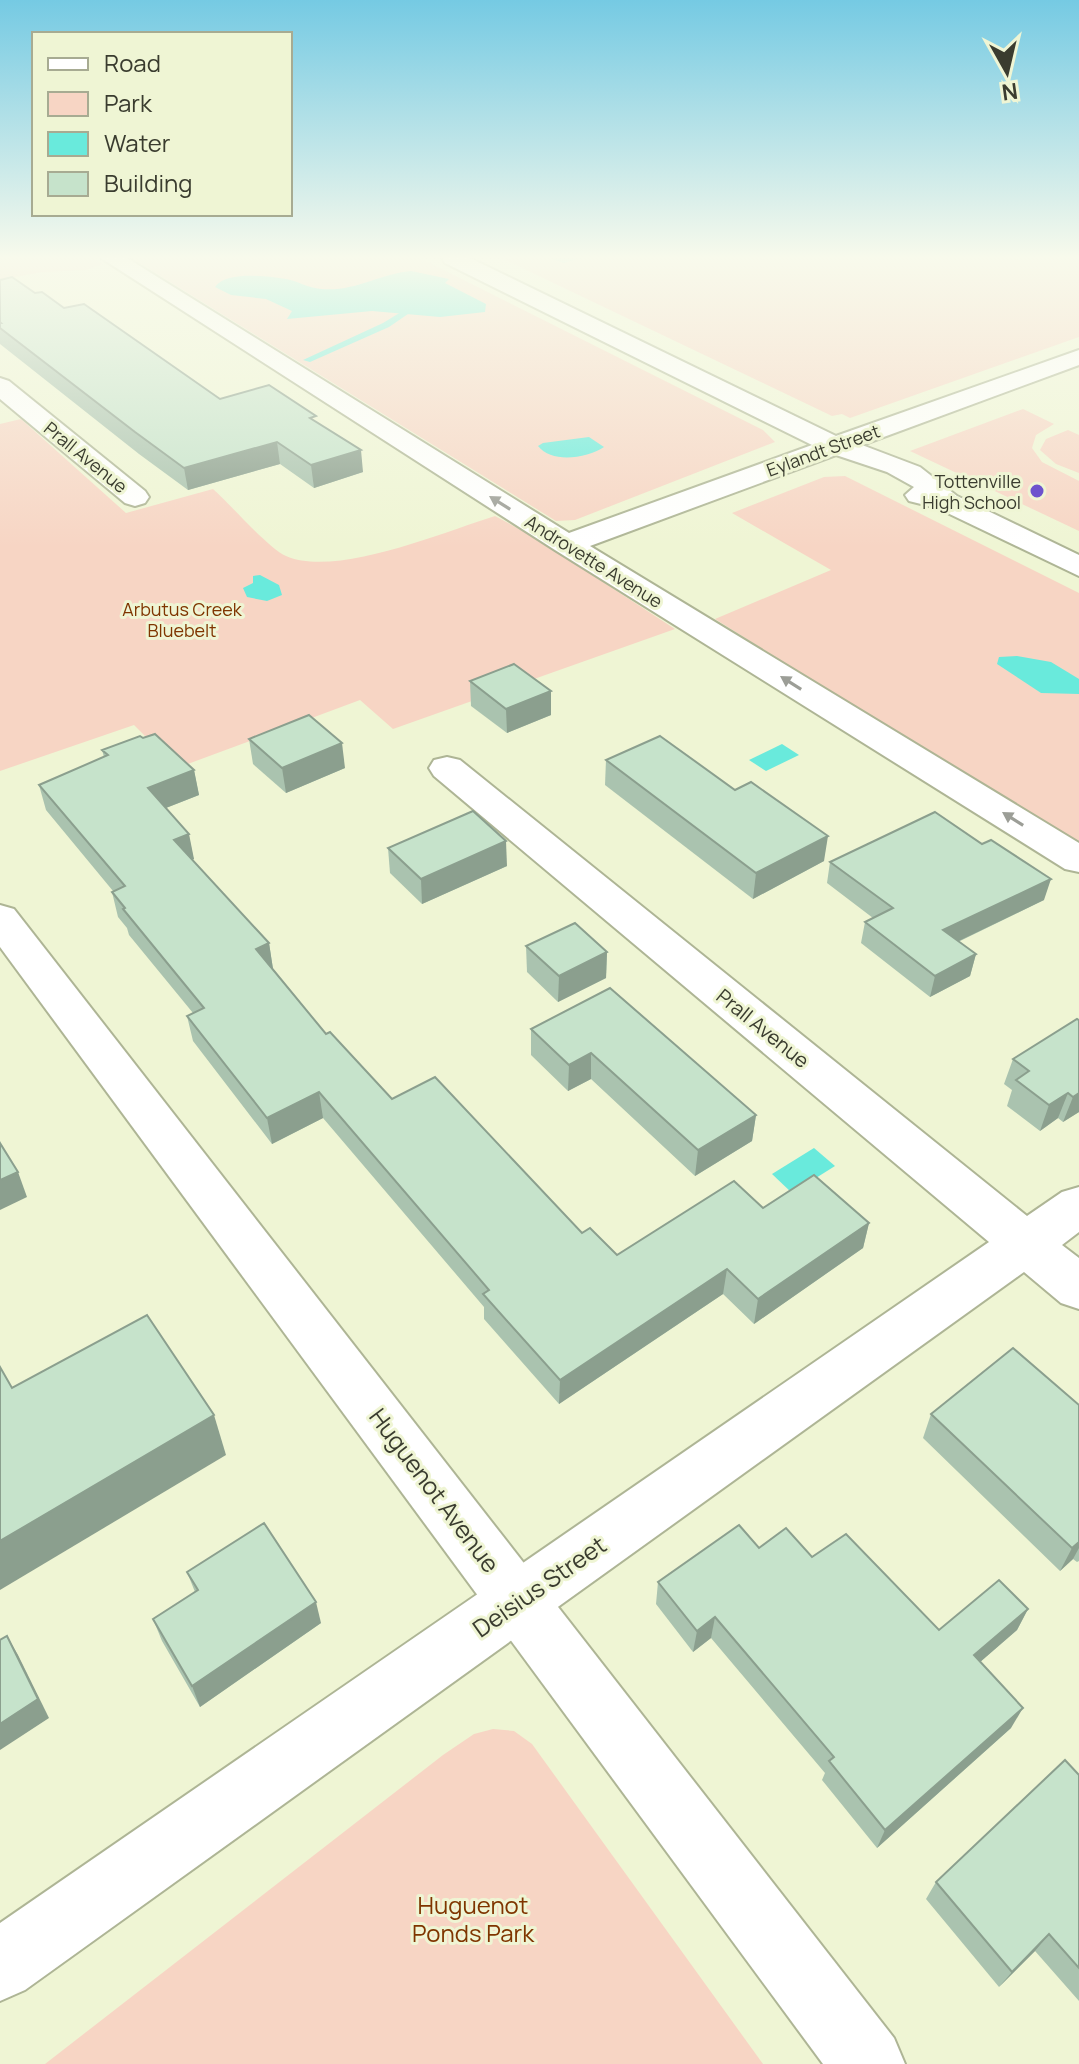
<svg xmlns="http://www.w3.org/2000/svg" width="1079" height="2064" font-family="Manrope,sans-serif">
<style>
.green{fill:#f7d5c4}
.water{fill:#69eadc}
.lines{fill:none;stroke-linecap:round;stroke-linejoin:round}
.stream{fill:#69eadc;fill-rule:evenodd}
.minor-casing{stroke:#aeb595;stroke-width:4}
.tertiary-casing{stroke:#aeb595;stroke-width:4}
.minor{fill:#fff;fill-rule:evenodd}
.tertiary{fill:#fff;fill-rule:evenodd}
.wall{fill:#aac3af}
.shaded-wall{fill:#8b9f8e}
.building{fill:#c6e3cb;stroke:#8b9f8e;stroke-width:2}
.oneway{fill:#9c9e97}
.poi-dot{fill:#6d53cd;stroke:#eff5d4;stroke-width:3}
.labels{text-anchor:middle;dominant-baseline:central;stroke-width:6;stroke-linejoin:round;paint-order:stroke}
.far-street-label{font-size:18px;fill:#3a3c2f;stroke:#eff5d4}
.far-poi-label{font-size:18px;fill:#3a3c2f;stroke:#eff5d4;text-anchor:end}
.far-park-label{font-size:18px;fill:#7f3500;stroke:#eff5d4}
.street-label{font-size:20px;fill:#3a3c2f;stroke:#eff5d4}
.near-street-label{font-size:24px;fill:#3a3c2f;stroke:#eff5d4}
.near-park-label{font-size:24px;fill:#7f3500;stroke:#eff5d4}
</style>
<rect width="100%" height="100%" fill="#eff5d4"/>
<g class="green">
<path d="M0 258H93L103 264 86 270 42 272 0 280Z"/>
<path d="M139 258H420L763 430 775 442 575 520 556 521 133 259Z"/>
<path d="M501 258H1079V337L850 418 842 414 832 416Z"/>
<path d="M1023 409 1054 424 1036 435 1032 448 1042 462 1079 481V531L910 451Z"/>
<path d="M21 419 126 513 213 489C230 504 268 548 286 556 336 578 443 532 495 516L534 537 675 629 393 729 360 700 177 768 134 725 0 771V424Z"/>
<path d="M1068 430 1079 435V473L1056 464 1040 450 1046 439Z"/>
<path d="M845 476 1079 593V848L715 619 831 570 732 513 824 477Z"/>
<path d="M493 1729 514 1731 532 1744 763 2064H45L443 1755 474 1734Z"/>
</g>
<g class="water">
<path d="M411 271 449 279 445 283 486 304 485 312 440 317 372 311 287 319 292 311 266 299 231 295 215 287C226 271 267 276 286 279 298 281 308 288 321 289 355 292 379 274 411 271Z"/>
<path d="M589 437 604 447C587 458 552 464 538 446L543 443Z"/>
<path d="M260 575 279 585 282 595 267 601 247 597 243 588 253 583V576Z"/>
<path d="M1017 656 1051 662 1079 679V694L1041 693 997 664 999 657Z"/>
<path d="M782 744 799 755 766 771 749 760Z"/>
<path d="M814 1148 835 1166 792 1193 772 1174Z"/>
</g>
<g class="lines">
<g class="stream">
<path d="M550 258H581L564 263Z"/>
<path d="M401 312 408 314 389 327 310 362 303 360 383 323Z"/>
</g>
<defs>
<g id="minor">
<path d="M101 258H127L569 533 812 445 445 263 442 258H470L836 436 1079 350V365L862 445 920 467 957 496 1079 555V576L937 508 909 501 905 495 914 487 887 472 836 455 590 546 1079 843V872L1065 869 555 550Z"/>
<path d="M0 378 9 381 145 491 149 497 145 503 135 506 125 503 0 399Z"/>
<path d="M447 757 460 760 1027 1216 1062 1192 1079 1187V1232L1062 1245 1079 1258V1309L1061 1303 1024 1272 25 1990 0 2001V1923L989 1242 434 776 429 768 434 760Z"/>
</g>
<path id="tertiary" d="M0 905 14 909 894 2038 905 2064H823L0 947Z"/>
</defs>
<use href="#minor" class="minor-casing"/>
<use href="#tertiary" class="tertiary-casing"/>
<use href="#minor" class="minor"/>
<use href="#tertiary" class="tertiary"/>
</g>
<g class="wall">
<path d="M0 280 35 293 64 308 220 399 317 422 363 472 314 488 280 464 188 490 139 454 0 344Z"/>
<path d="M470 681 551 691V715L507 733 471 706Z"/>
<path d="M143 738 194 770 199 795 166 808 194 859 192 860 269 943 273 969 326 1034 392 1099 582 1233 617 1255 763 1208 869 1223 863 1248 754 1324 723 1294 559 1404 484 1319V1307L323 1118 272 1144 193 1041 187 1016 193 1013 129 935 127 928 118 917 112 892 113 891 46 810 39 785 104 757 102 750Z"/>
<path d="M249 739 345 768 286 793 253 764Z"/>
<path d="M606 760 735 790 824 861 753 899 605 785Z"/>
<path d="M388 848 507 866 422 904 390 873Z"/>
<path d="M830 862 1044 900 958 942 976 954 970 976 930 997 861 943 865 922 873 918 827 883Z"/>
<path d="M526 946 607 952 606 978 558 1002 527 972Z"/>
<path d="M1077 1019 1079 1112 1063 1122 1058 1118 1040 1131 1007 1106 1012 1090 1004 1084 1013 1059Z"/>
<path d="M531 1029 756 1115 752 1141 695 1176 591 1079 568 1091 531 1055Z"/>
<path d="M1079 1405V1561L1077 1562 1073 1559 1060 1571 923 1438 931 1414Z"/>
<path d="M759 1548 812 1557 939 1630 1028 1609 1017 1630 980 1662 1011 1728 877 1848 822 1780 825 1773 711 1638 693 1652 656 1604 658 1582Z"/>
<path d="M187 1572 321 1623 200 1707 162 1641 153 1619 195 1592Z"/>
<path d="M1079 1775V2001L1035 1951 999 1987 926 1899 936 1882Z"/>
</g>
<g class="shaded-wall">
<path d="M277 442 280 464 188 490 184 468Z"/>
<path d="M361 450 363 472 314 488 311 465Z"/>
<path d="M551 691V715L507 733 506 709Z"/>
<path d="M342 743 345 768 286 793 282 768Z"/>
<path d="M194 770 199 795 153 813 148 788Z"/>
<path d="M189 834 194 859 179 865 174 840Z"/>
<path d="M828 836 824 861 753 899 756 873Z"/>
<path d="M506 841 507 866 422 904 421 879Z"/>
<path d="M1051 879 1044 900 938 951 943 930Z"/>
<path d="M269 943 273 969 256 949Z"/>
<path d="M607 952 606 978 558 1002 559 976Z"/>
<path d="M976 954 970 976 930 997 935 976Z"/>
<path d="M591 1053V1079L568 1091 569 1065Z"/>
<path d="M319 1092 323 1118 272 1144 267 1118Z"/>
<path d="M1068 1093 1058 1118 1040 1131 1049 1105Z"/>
<path d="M1079 1093V1112L1063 1122 1073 1097Z"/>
<path d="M756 1115 752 1141 695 1176 698 1150Z"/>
<path d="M18 1172 27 1197 0 1210V1180Z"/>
<path d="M869 1223 863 1248 754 1324 758 1299Z"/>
<path d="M727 1269 723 1294 559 1404 560 1380Z"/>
<path d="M214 1415 226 1455 0 1590V1541Z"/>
<path d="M1079 1542V1548L1073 1559 1060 1571 1072 1548Z"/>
<path d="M316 1602 321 1623 200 1707 192 1686Z"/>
<path d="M1028 1609 1017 1630 964 1676 974 1655Z"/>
<path d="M715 1617 711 1638 693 1652 697 1631Z"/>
<path d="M7 1636 18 1655 49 1718 0 1750V1724Z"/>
<path d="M1023 1708 1011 1728 877 1848 885 1830Z"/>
<path d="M1049 1934 1035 1951 999 1987 1012 1972Z"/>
</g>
<g class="building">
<path d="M12 277 35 293 42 292 64 308 84 304 220 399 269 385 316 416 310 418 361 450 311 465 277 442 184 468 135 432 0 328V323H1L0 322V280Z"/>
<path d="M514 664 551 691 506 709 470 681Z"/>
<path d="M309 715 342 743 282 768 249 739Z"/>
<path d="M155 734 194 770 148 788 189 834 174 840 269 943 256 949 326 1034 330 1032 392 1099 435 1077 582 1233 590 1228 617 1255 734 1181 763 1208 814 1175 869 1223 758 1299 727 1269 560 1380 483 1294 489 1290 319 1092 267 1118 187 1016 204 1008 123 909 125 908 112 892 125 886 39 785 108 755 102 750 140 736 143 738Z"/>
<path d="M660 736 735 790 751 782 828 836 756 873 606 760Z"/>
<path d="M473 811 506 841 421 879 388 848Z"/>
<path d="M935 812 982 844 991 840 1051 879 943 930 976 954 935 976 865 922 893 908 830 862Z"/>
<path d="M575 923 607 952 559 976 526 946Z"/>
<path d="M610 988 756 1115 698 1150 591 1053 569 1065 531 1029Z"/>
<path d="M1077 1019 1079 1020V1093L1073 1097 1068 1093 1049 1105 1016 1080 1029 1071 1013 1059Z"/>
<path d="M0 1143 18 1172 0 1180Z"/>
<path d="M147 1315 214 1415 0 1541V1367L12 1388Z"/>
<path d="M1013 1348 1079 1405V1542L1072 1548 931 1414Z"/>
<path d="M264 1523 316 1602 192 1686 153 1619 198 1590 187 1572Z"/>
<path d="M739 1525 759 1548 786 1528 812 1557 846 1534 939 1630 999 1580 1028 1609 974 1655 1023 1708 885 1830 829 1761 834 1757 715 1617 697 1631 658 1582Z"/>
<path d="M7 1636 38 1699 0 1724V1640Z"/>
<path d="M1065 1760 1079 1775V1968L1049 1934 1012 1972 936 1882Z"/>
</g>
<defs><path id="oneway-solid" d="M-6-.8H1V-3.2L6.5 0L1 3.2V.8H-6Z" transform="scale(2)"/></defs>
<g class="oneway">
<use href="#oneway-solid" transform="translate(500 503) rotate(-148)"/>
<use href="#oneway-solid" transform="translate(791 683) rotate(-148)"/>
<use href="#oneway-solid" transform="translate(1013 819) rotate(-148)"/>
</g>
<linearGradient id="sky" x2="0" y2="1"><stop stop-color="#75cae3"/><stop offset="0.47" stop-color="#f8faec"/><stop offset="1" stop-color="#f8faec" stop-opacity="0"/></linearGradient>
<rect width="1079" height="547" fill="url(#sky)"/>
<circle class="poi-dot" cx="1037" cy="491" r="8"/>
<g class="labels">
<g class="far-street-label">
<text transform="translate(823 450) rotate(-20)">Eylandt Street</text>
<text transform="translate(86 457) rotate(39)">Prall Avenue</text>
<text transform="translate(594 561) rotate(32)">Androvette Avenue</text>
</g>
<g class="far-poi-label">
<text x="1021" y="481">Tottenville<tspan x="1021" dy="21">High School</tspan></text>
</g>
<g class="far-park-label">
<text x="182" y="609">Arbutus Creek<tspan x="182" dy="21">Bluebelt</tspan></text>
</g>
<g class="street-label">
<text transform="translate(763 1028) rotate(39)">Prall Avenue</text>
</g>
<g class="near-street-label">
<text transform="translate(435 1490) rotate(53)">Huguenot Avenue</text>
<text transform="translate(539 1586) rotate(-35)">Deisius Street</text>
</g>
<g class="near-park-label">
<text x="473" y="1904">Huguenot<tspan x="473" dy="28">Ponds Park</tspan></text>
</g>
</g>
<rect x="32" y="32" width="260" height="184" fill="#eff5d4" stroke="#a7ab92" stroke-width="2"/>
<rect x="48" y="58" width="40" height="12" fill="#ffffff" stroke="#a7ab92" stroke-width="2"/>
<text x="104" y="72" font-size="24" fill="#3a3c2f">Road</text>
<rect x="48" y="92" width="40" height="24" fill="#f7d5c4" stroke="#a7ab92" stroke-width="2"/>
<text x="104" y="112" font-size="24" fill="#3a3c2f">Park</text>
<rect x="48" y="132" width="40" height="24" fill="#69eadc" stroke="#a7ab92" stroke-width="2"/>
<text x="104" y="152" font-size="24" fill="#3a3c2f">Water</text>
<rect x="48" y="172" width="40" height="24" fill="#c6e3cb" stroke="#a7ab92" stroke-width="2"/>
<text x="104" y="192" font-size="24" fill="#3a3c2f">Building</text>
<g transform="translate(1007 72) rotate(172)" stroke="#eff5d4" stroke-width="6" paint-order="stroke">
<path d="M0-6L14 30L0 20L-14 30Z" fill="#3a3c2f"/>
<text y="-12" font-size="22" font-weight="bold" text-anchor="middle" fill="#3a3c2f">N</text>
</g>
</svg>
